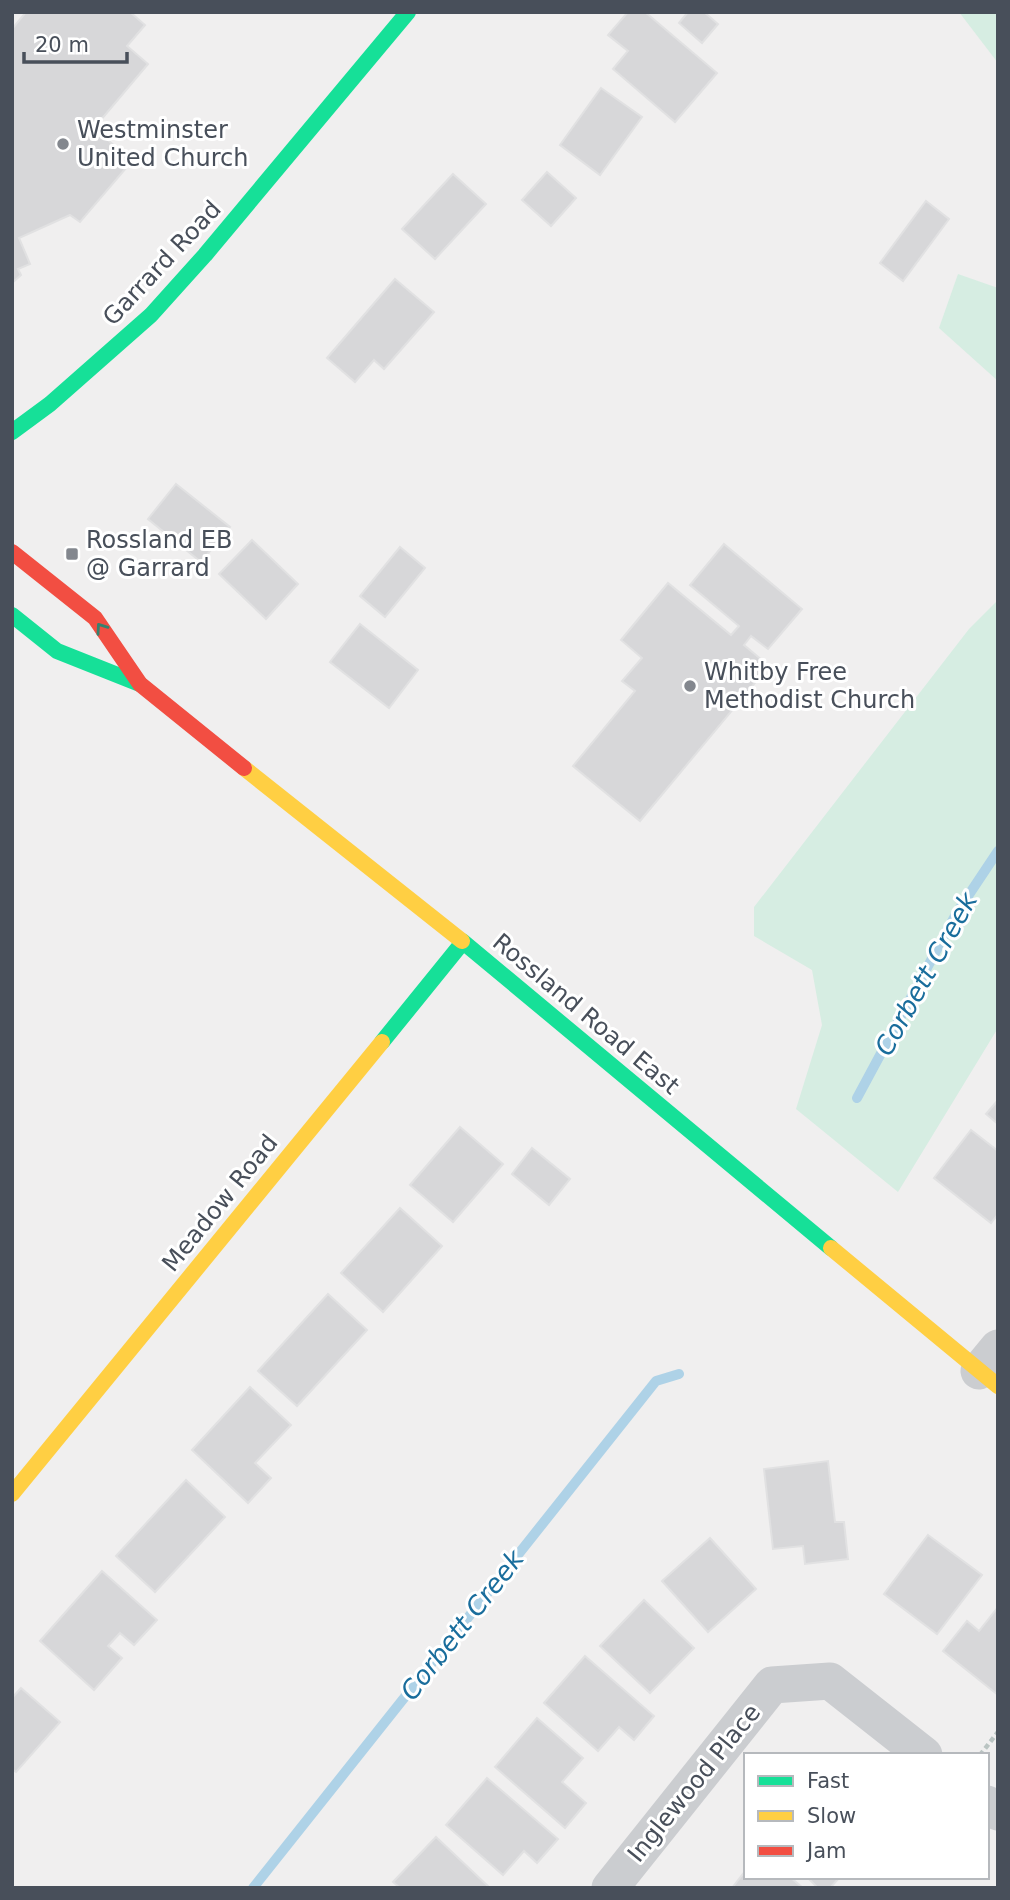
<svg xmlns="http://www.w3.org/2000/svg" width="1010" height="1900" font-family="'DejaVu Sans',sans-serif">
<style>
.green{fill:#d6ede2}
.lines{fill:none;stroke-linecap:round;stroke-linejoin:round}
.stream{stroke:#aed2e7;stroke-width:10}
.building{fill:#d7d7d9;stroke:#e1e1e2;stroke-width:2}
.path{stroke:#bac4c2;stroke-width:4.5;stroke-dasharray:5 3.5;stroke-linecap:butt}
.street{stroke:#cbcdd0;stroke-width:37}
.fast{stroke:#16e098;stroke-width:16}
.slow{stroke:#ffcf43;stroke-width:16}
.jam{stroke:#f24e42;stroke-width:16}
.oneway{stroke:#368270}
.poi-dot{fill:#83878e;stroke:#fff;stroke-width:2.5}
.labels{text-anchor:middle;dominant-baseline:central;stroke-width:6;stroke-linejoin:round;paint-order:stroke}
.poi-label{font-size:24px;fill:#484f5a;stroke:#fff;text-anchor:start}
.street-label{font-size:24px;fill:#484f5a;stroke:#fff}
.water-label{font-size:26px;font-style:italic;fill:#196d9c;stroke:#fff}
</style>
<rect width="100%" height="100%" fill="#f0efef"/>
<g class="green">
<path d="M959 12H998V63Z"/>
<path d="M958 274 998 288V381L939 328Z"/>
<path d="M998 600V1028L898 1192 796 1109 822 1025 812 970 754 936V907L969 629Z"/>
</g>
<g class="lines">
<g class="stream">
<path d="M857 1098 956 914 998 851"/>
<path d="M253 1888 656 1381 679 1374"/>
</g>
</g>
<g class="building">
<path d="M26 12H130L145 25 127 46 148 64 94 128 132 161 80 222 70 215 19 238 30 264 18 269 21 275 12 283V29Z"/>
<path d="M628 12H645L717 73 675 122 613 69 628 51 608 35Z"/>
<path d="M688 12H704L718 24 702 43 679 23Z"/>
<path d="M601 88 642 117 600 175 560 145Z"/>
<path d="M547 172 576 198 551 226 522 200Z"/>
<path d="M453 174 486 204 435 259 402 229Z"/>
<path d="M926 201 949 219 903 281 880 263Z"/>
<path d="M395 279 434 312 384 369 374 360 355 382 327 358Z"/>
<path d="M176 484 230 527 201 562 148 519Z"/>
<path d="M252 540 298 584 266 619 219 574Z"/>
<path d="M724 544 802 609 768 649 751 636 744 645 769 666 640 821 573 766 635 691 622 681 642 658 621 640 668 583 731 635 739 626 690 585Z"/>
<path d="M400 547 425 568 385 617 360 596Z"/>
<path d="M360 624 418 670 389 708 330 662Z"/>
<path d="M998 1100V1124L986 1114Z"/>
<path d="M460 1127 503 1164 453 1222 410 1185Z"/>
<path d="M971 1130 998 1151V1214L991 1223 934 1178Z"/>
<path d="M532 1148 570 1179 549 1205 512 1174Z"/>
<path d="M400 1208 442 1246 383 1312 341 1273Z"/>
<path d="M328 1294 367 1330 297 1406 258 1371Z"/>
<path d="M250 1387 291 1425 255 1463 271 1478 248 1503 192 1450Z"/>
<path d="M828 1461 835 1522H844L848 1559 805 1564 803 1546 773 1549 764 1469Z"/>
<path d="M186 1480 225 1517 155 1592 116 1556Z"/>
<path d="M928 1535 982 1575 937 1634 884 1594Z"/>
<path d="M710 1538 756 1589 708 1632 662 1581Z"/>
<path d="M102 1571 157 1620 134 1645 120 1633 108 1646 122 1658 94 1690 40 1641Z"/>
<path d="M644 1600 694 1648 650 1693 600 1646Z"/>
<path d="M998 1607V1695L943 1651 967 1621 979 1631Z"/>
<path d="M585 1656 654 1716 634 1740 619 1727 598 1751 544 1703Z"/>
<path d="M21 1688 60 1722 16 1772 12 1769V1698Z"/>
<path d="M537 1718 583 1758 562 1782 586 1803 565 1828 495 1767Z"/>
<path d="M487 1778 558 1839 537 1863 524 1851 503 1875 446 1825Z"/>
<path d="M436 1837 490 1888H400L393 1882Z"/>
<path d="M746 1870V1877H790L803 1888H732Z"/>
<path d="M807 1877H840L830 1888H818Z"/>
</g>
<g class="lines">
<path class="path" d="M980 1755 998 1732"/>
<g class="street">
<path d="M979 1371 998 1348"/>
<path d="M987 1804 998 1812"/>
<path d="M610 1888 772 1685 830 1681 924 1755"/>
</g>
<g class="fast">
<path d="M12 432 50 404 151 315 205 255 408 12"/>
<path d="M12 615 57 651 140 684"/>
<path d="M462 941 831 1248"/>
<path d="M382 1042 463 942"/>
</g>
<g class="slow">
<path d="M244 768 462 941"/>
<path d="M831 1248 998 1386"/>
<path d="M12 1494 382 1042"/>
</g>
<path class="jam" d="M12 552 95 618 140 684 244 768"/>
</g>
<defs><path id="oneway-chevron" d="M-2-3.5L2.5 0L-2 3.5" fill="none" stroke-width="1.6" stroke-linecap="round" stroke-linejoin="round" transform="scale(1.75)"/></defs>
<use class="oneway" href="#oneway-chevron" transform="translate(101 628) rotate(-125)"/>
<g class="poi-dot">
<circle cx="63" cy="144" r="7"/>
<rect x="65" y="547" width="14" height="14" rx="3.5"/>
<circle cx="690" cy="686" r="7"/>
</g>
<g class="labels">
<g class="poi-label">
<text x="77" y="130">Westminster<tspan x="77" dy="28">United Church</tspan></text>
<text x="86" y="540">Rossland EB<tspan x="86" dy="28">@ Garrard</tspan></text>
<text x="704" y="672">Whitby Free<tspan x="704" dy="28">Methodist Church</tspan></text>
</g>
<g class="street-label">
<text transform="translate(162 263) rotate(-47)">Garrard Road</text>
<text transform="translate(586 1014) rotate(40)">Rossland Road East</text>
<text transform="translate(220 1203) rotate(-51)">Meadow Road</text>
<text transform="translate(694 1783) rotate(-51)">Inglewood Place</text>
</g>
<g class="water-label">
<text transform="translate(926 974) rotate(-61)">Corbett Creek</text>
<text transform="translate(462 1625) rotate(-52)">Corbett Creek</text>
</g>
</g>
<rect width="1010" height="1900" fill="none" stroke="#484f5a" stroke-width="28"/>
<rect x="744" y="1753" width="245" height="126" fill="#ffffff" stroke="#b6b9bd" stroke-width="2"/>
<rect x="758" y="1776" width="35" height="10" fill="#16e098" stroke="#b6b9bd" stroke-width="2"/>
<text x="807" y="1788" font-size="21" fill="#484f5a">Fast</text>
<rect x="758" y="1811" width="35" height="10" fill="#ffcf43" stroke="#b6b9bd" stroke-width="2"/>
<text x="807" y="1823" font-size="21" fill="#484f5a">Slow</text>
<rect x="758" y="1846" width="35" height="10" fill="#f24e42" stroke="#b6b9bd" stroke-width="2"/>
<text x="807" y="1858" font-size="21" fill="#484f5a">Jam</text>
<path d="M24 52v10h103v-10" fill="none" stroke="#484f5a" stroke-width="3.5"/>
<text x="35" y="52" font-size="21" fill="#484f5a" stroke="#ffffff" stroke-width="5" paint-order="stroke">20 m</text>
</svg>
